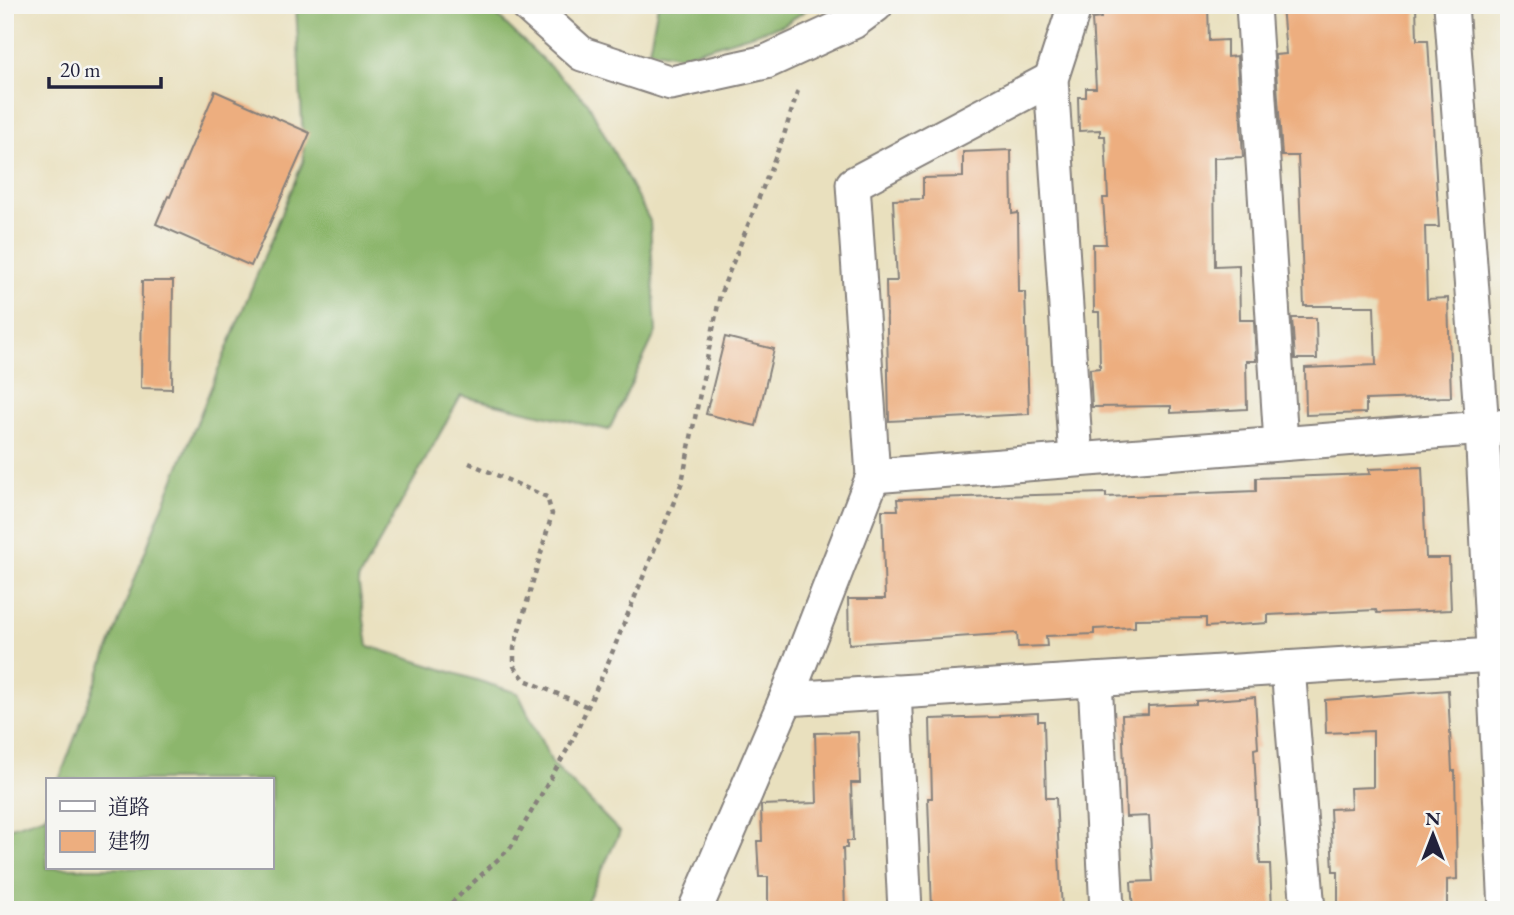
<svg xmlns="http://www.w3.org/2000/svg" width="1514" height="915" font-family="'EB Garamond','Noto Serif JP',serif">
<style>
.forest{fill:#8cb66c;stroke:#576c54;stroke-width:2}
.building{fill:#edae7f}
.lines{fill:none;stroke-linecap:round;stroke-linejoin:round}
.street-casing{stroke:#86817c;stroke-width:37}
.path{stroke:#86817c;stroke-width:4.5;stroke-dasharray:5 5;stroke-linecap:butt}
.street{stroke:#fff;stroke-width:33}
</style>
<rect width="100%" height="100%" fill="#f6f6f2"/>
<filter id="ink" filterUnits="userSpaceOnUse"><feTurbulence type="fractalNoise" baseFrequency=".0143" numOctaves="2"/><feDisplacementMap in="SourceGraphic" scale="14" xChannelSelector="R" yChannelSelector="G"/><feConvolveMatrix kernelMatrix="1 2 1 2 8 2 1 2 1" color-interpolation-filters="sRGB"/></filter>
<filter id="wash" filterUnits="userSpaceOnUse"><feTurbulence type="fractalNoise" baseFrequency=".00686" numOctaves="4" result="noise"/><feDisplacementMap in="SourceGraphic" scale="28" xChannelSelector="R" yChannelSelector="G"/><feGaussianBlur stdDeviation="1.57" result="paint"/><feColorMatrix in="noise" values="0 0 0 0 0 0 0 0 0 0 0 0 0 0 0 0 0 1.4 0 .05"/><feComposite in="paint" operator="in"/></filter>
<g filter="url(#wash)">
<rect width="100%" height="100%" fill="#e9e0be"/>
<g class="forest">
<path d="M296 5H486L588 103 650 221 656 332 609 430 461 396 358 580 368 646 518 693 552 763 620 832 583 910H5V829L45 816 47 811V868H271V780H59L156 523 304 159Z"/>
<path d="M658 5H814L783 25 681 56 649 50Z"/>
</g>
<g id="blocks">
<g class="building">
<path d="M1100 5H1208L1209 41 1227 40V57L1237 56 1243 157 1214 158 1215 266 1239 265 1240 320H1254L1256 361H1246L1247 409 1171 413V406L1092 407 1090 369 1100 368 1099 312H1094L1093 244H1106L1103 198H1108L1105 136H1100V130L1079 131 1078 97H1086V88H1096L1092 19 1101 18Z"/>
<path d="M1282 5H1416L1417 40H1428L1439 227H1425L1427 299 1448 298 1451 397 1366 400V413L1306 415 1305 368 1376 365 1374 306H1304L1298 156H1282L1275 55 1286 54Z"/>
<path d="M215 91 310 133 251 266 156 224 168 196 170 197Z"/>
<path d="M1011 150 1012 214 1018 213 1019 292H1025L1029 414 889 421 886 281H897L893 200 923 199V178L963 177V152Z"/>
<path d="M142 281H173L172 389 141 388Z"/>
<path d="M1292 318H1316L1317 359H1295Z"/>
<path d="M725 337 774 349 756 426 706 414Z"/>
<path d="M1422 467 1426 558H1449L1451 610 1377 613 1376 610 1268 615V623L1206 627V618L1135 619V627L1094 629V634L1046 636 1047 646 1018 647 1017 633 849 644 848 599H885L882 510H898L897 499 1106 493V497L1256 491V478L1370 474 1369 469Z"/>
<path d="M1448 690 1452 771H1455L1457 879 1447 880V905L1426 906V910H1338V871H1333L1330 809 1351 808 1350 788 1373 787V731L1326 733 1325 700Z"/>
<path d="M1255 697 1258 748 1254 749 1260 864H1270L1272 910H1133L1131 882 1153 881 1149 816 1126 817 1122 715 1148 714V706L1196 704V701Z"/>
<path d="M1038 713V721H1044L1046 798H1056L1062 910H932L928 798H932L930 719 999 717V715Z"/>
<path d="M858 732 860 783H851L853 841H847V848H843L845 910H768V877H759L757 841H762L761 805 817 803 815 733Z"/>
</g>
</g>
</g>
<g filter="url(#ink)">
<use href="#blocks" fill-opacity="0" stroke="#86817c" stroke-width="2"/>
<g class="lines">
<defs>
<g id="street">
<path d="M527 5 582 54 671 83 766 62 853 22 876 5"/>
<path d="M1075 5 1051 79 1076 459"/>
<path d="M1253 5 1281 443"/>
<path d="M1451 5 1482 428 1506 910"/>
<path d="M873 476 1509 426"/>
<path d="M1288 668 1308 910"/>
<path d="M1095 680 1107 910"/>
<path d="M894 692 905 910"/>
<path d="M786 699 1509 654"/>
<path d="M695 910 786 699 873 476 853 184 1051 79"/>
</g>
</defs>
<use href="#street" class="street-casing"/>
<g class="path">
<path d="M469 463 547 497 552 514 514 648V666L525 680 588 707"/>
<path d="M444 910 511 847 571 743 605 670 682 482 720 295 784 135 799 87"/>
</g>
<use href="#street" class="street"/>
</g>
</g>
<rect width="1514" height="915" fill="none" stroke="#f6f6f2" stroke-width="28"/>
<rect x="46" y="778" width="228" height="91" fill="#f6f6f2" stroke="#a1a1a9" stroke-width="2"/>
<rect x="60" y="801" width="35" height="10" fill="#ffffff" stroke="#a1a1a9" stroke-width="2"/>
<text x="108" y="814" font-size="21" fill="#22223b">道路</text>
<rect x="60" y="831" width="35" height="21" fill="#edae7f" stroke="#a1a1a9" stroke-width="2"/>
<text x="108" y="848" font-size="21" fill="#22223b">建物</text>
<g transform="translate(1433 835)" stroke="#f6f6f2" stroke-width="5" paint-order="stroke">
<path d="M0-5L12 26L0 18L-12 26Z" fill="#22223b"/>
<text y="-10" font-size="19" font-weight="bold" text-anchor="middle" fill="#22223b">N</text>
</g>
<path d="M49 77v10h112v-10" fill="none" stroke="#22223b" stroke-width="3.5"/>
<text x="60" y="77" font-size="21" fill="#22223b" stroke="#f6f6f2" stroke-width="5" paint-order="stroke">20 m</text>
</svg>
